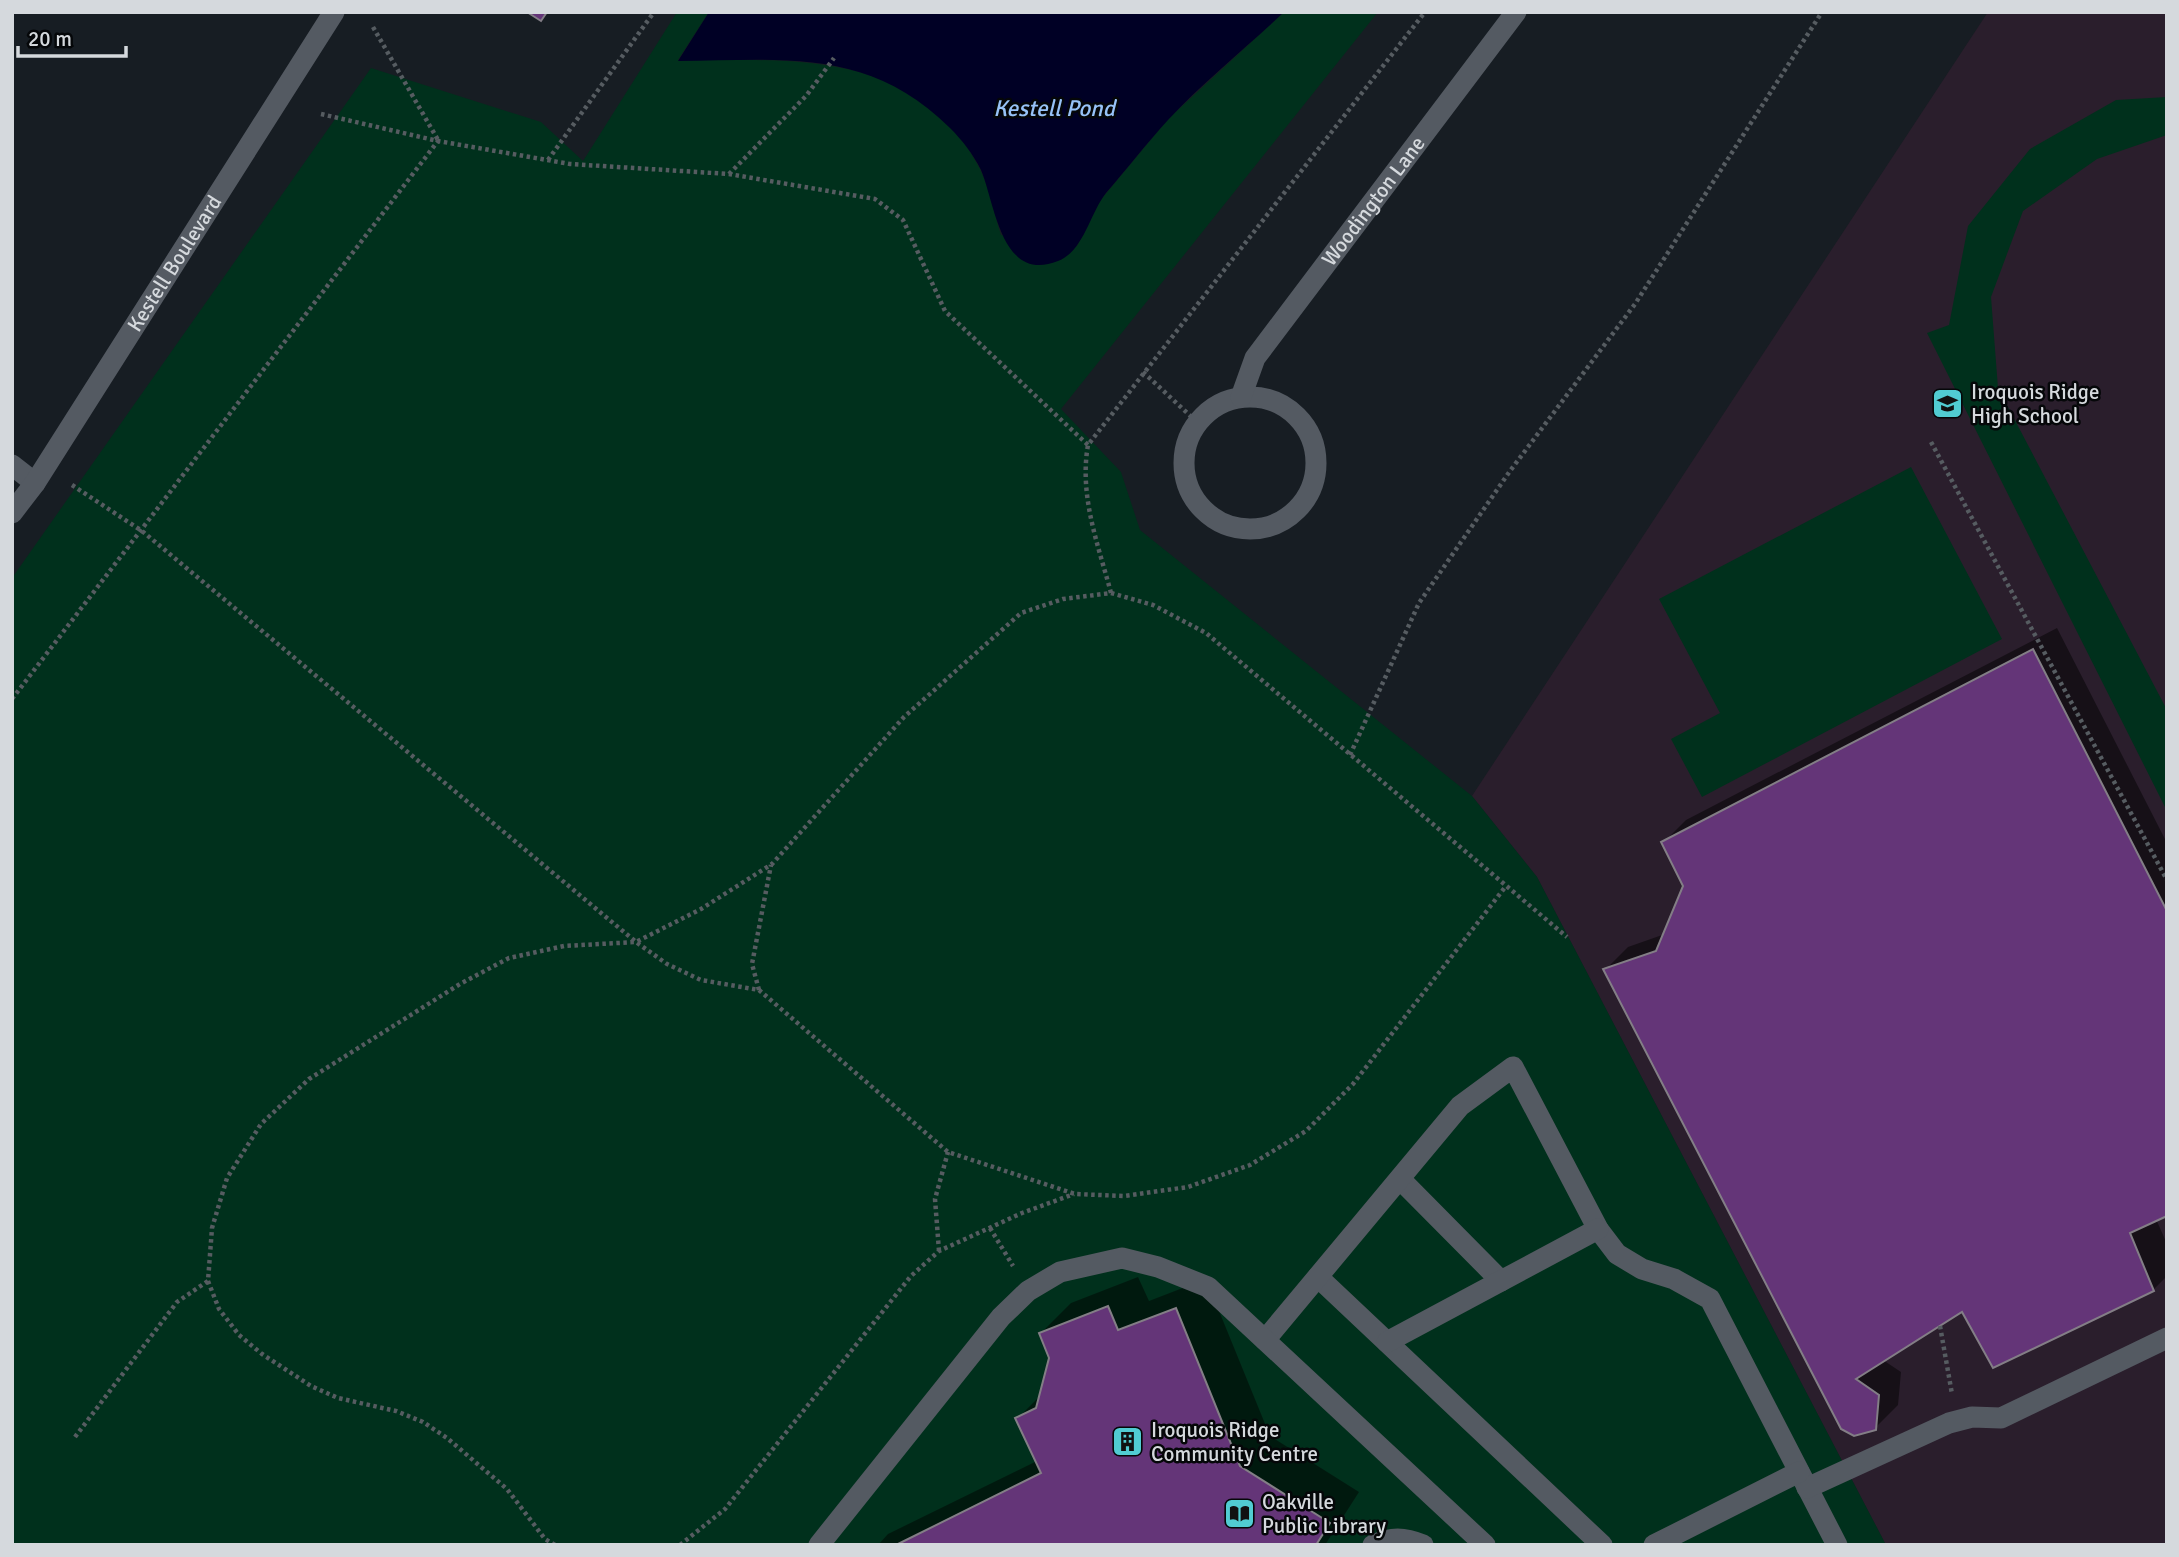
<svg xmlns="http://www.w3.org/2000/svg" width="2179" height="1557" font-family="Signika,sans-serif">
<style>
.education{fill:#2a1e2c}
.green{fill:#00301c}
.water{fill:#000025}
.shadow{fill:#0007}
.building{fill:#643578;stroke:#837e86;stroke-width:2}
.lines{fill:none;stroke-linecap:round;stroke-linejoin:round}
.path{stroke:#565c61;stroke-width:4.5;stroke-dasharray:3.5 3.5;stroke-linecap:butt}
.minor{stroke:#545a62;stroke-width:21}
.labels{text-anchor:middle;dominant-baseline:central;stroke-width:5;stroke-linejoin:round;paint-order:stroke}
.street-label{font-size:21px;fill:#d5d9dd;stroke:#050709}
.poi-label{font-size:21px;fill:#d5d9dd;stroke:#050709;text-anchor:start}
.water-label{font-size:23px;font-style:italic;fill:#97c2f7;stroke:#050709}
</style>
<rect width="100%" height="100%" fill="#171d23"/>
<path class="education" d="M1988 12H2167V1545H1886L1537 877 1472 796Z"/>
<g class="green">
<path d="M677 12H709L678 60C792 60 919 49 980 169 990 189 994 213 1001 235L1077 246 1098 203 1168 119 1284 12H1378L1061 409 1121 472 1140 530 1472 796 1537 877 1886 1545H12V578L371 68 541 122 583 161Z"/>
<path d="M2167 97V135L2097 159 2023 211 1991 297 1998 388 2167 710V811L1927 333 1949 325 1968 226 2030 149 2116 100Z"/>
<path d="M1911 467 2002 639 1702 797 1671 739 1720 713 1659 599Z"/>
</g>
<path class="water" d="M709 12H1284C1246 48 1203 82 1168 120 1146 144 1127 169 1106 193 1090 213 1084 251 1058 261 1001 284 995 203 981 170 973 154 962 140 950 128 869 47 782 60 678 61Z"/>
<g class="shadow">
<path d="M2057 628 2167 843V1214L2156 1219 2167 1244V1276L2153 1290 1963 1310 1883 1360 1901 1372 1898 1405 1875 1428 1605 970 1628 947 1665 934 1685 886 1663 843 1686 820Z"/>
<path d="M1138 1277 1149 1301 1206 1279 1270 1436 1359 1492 1325 1545H878L888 1534 1037 1461 1017 1419 1042 1394 1051 1358 1041 1333 1071 1303Z"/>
</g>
<g class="building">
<path d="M527 12H547L541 21Z"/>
<path d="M2033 649 2167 911V1216L2130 1233 2154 1291 1993 1368 1962 1312 1856 1379 1879 1395 1876 1430 1854 1436 1841 1429 1603 969 1656 951 1683 886 1661 842Z"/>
<path d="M1108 1306 1118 1330 1176 1308 1240 1466 1330 1523 1316 1545H896L1041 1473 1015 1418 1036 1408 1049 1358 1039 1333Z"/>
</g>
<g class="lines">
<g class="path">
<path d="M373 27 438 140"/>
<path d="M321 114 438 141 570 164 729 174 875 199 903 220 945 311 1088 445"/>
<path d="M548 160 654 12"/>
<path d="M729 174 806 96 834 58"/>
<path d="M1143 372 1197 422"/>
<path d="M1931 442 2167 880"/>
<path d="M72 485 142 531 636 942 701 909 772 864 904 717 1021 613 1063 599 1111 593 1153 605 1206 633 1567 937"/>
<path d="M1111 593C1098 544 1079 496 1088 445L1425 12"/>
<path d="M12 699 438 141"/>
<path d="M1350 755 1419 603 1510 471 1635 304 1822 12"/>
<path d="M759 990 752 964 771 865"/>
<path d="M990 1228 1013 1266"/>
<path d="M939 1251 935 1199 948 1152"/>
<path d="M1940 1326 1952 1394"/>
<path d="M75 1437 177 1302 208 1281"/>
<path d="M555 1545 545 1539 507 1489 447 1438 423 1422 396 1411 338 1398 311 1386 262 1354 239 1335 219 1309 208 1281 212 1228 227 1178 261 1124 309 1079 460 984 509 958 564 946 636 942 667 964 701 980 759 990 948 1152 1075 1194 1124 1196 1188 1187 1250 1165 1306 1131 1353 1084 1506 886"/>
<path d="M680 1545 725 1509 911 1276 939 1251 1022 1213 1074 1194"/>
</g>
<g class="minor">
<circle cx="1250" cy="463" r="66"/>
<path id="s1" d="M1241 397 1255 358 1516 12"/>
<path d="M12 465 35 483"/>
<path id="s2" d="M12 513 35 483 334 12"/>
<path d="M1400 1179 1501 1281"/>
<path d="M1318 1277 1602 1545"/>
<path d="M1265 1340 1460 1106 1513 1067 1598 1229 1617 1254 1642 1269 1674 1279 1710 1299 1837 1545"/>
<path d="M1387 1342 1598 1229"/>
<path d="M1807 1488 1949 1423 1972 1417 2001 1418 2167 1338"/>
<path d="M819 1545 1001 1317 1028 1291 1060 1272 1122 1258 1158 1267 1208 1287 1485 1545"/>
<path d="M1373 1545C1391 1537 1404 1537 1423 1545"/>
<path d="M1654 1545 1799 1472"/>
</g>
</g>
<defs>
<symbol id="school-square" viewBox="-11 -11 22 22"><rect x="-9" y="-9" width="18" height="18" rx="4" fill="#51ccd2" stroke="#050709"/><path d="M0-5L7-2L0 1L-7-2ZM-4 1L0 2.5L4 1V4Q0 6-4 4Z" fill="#111"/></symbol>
<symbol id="building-square" viewBox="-11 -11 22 22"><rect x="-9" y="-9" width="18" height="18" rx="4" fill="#51ccd2" stroke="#050709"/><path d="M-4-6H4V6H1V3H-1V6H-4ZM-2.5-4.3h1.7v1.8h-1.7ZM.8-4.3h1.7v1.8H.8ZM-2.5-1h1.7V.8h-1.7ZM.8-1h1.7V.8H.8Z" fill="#111"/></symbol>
<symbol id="library-square" viewBox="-11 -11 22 22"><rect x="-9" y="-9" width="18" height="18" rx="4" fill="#51ccd2" stroke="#050709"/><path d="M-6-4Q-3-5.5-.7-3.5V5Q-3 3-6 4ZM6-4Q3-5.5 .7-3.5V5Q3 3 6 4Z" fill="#111"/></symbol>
</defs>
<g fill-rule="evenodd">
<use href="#school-square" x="1930" y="386" width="35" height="35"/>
<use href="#building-square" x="1110" y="1424" width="35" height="35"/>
<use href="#library-square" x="1222" y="1496" width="35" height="35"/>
</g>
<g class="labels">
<g class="street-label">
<text stroke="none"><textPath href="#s1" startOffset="238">Woodington Lane</textPath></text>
<text stroke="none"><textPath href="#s2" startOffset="298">Kestell Boulevard</textPath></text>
</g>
<g class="poi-label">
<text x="1971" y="392">Iroquois Ridge<tspan x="1971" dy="24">High School</tspan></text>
<text x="1151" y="1430">Iroquois Ridge<tspan x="1151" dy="24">Community Centre</tspan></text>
<text x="1262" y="1502">Oakville<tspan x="1262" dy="24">Public Library</tspan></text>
</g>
<g class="water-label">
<text x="1054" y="108">Kestell Pond</text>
</g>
</g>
<rect width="2179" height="1557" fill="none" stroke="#d5d9dd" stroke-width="28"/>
<path d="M18 46v10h108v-10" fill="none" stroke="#d5d9dd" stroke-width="3.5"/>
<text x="28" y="46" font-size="21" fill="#d5d9dd" stroke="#050709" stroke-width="5" paint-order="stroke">20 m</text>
</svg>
